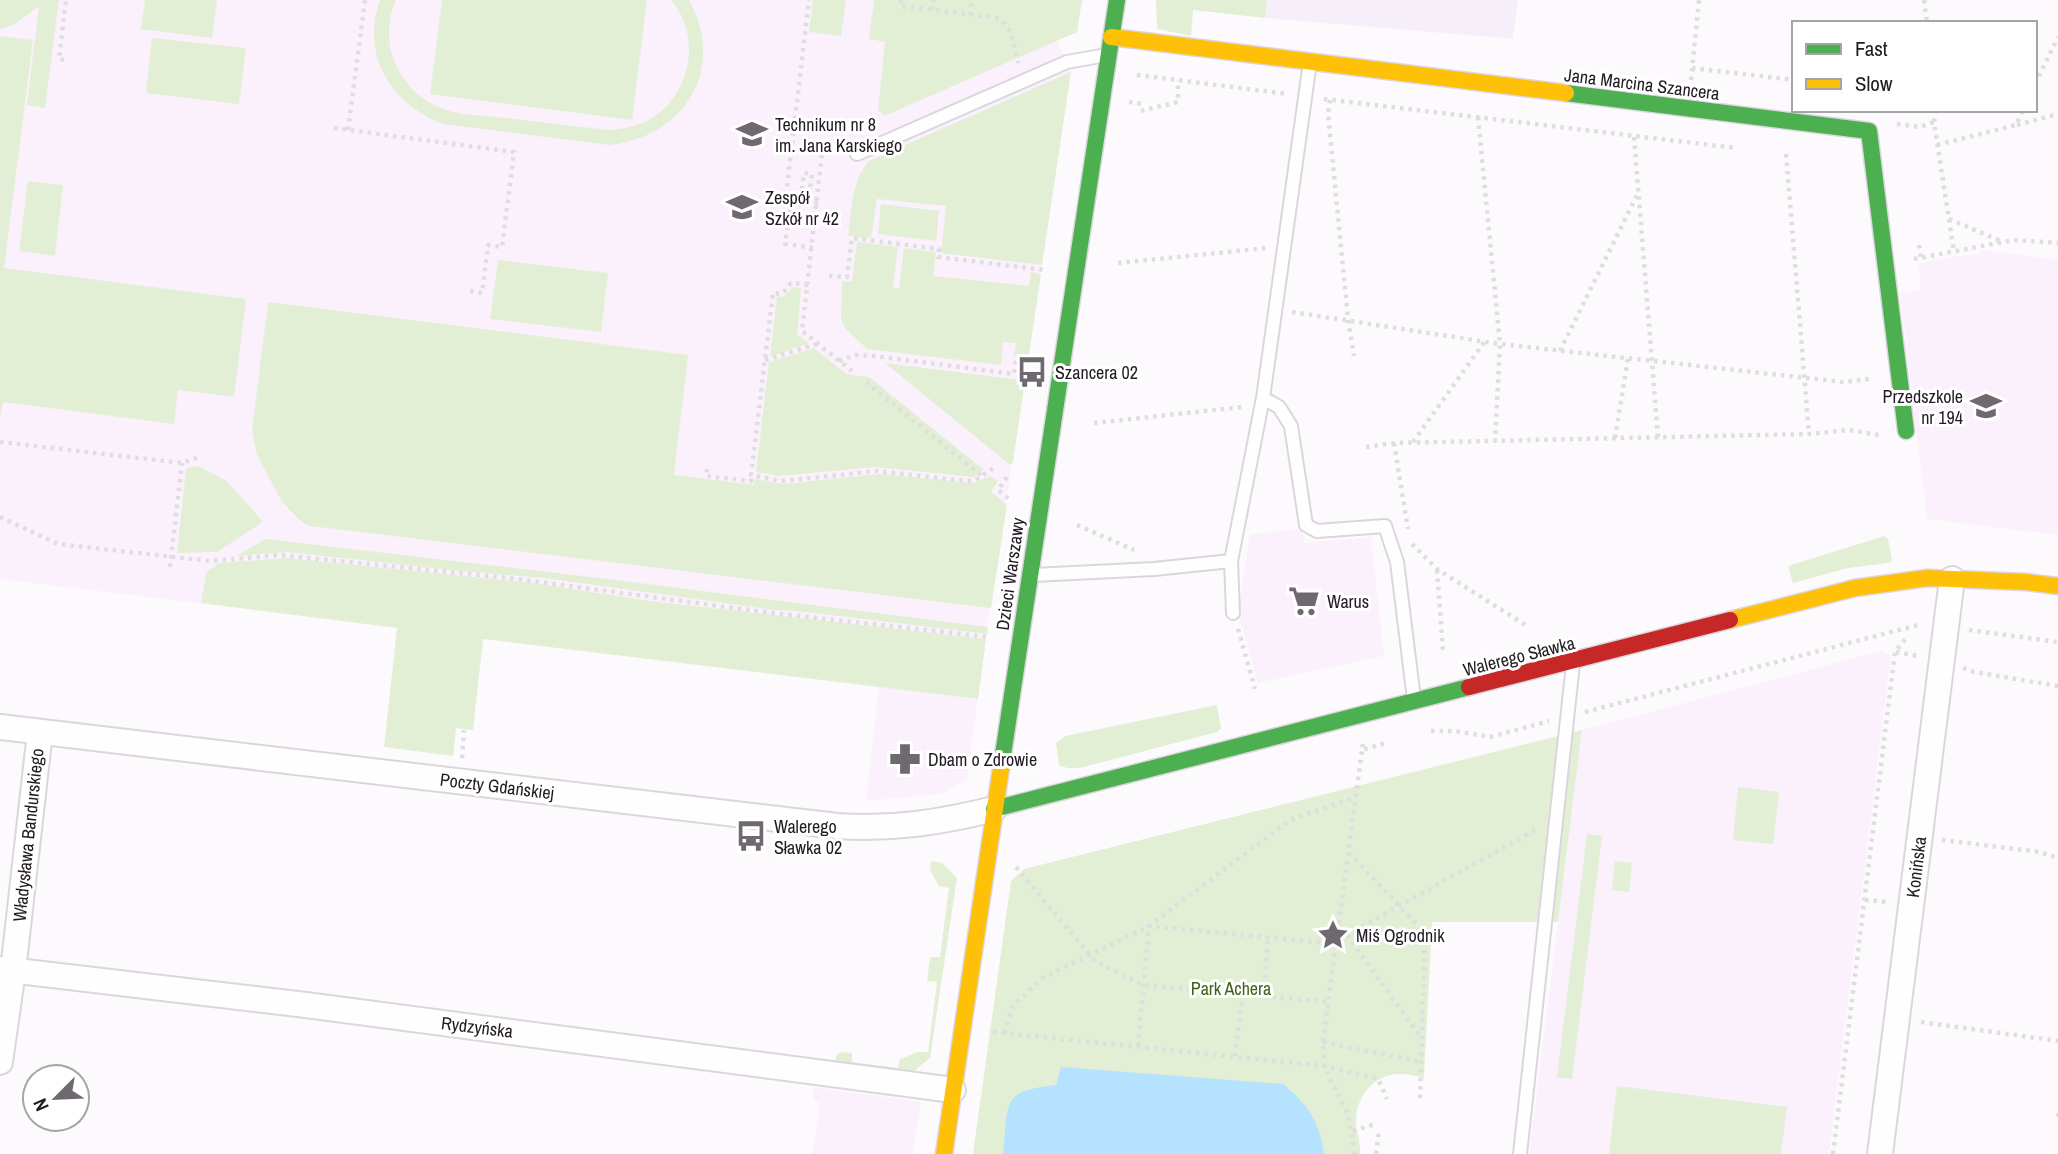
<svg xmlns="http://www.w3.org/2000/svg" width="2058" height="1154" font-family="'Archivo Narrow',sans-serif">
<style>
.built{fill:#fbf1fc}
.industrial{fill:#f6eff9}
.green{fill:#e2efd5}
.water{fill:#b5e2fe}
.lines{fill:none;stroke-linecap:round;stroke-linejoin:round}
.lane-casing{stroke:#dbd6dc;stroke-width:16}
.street-casing{stroke:#dbd6dc;stroke-width:28}
.fast-casing{stroke:#dbd6dc;stroke-width:19}
.slow-casing{stroke:#dbd6dc;stroke-width:19}
.jam-casing{stroke:#dbd6dc;stroke-width:19}
.path{stroke:#dfdedf;stroke-width:4.5;stroke-dasharray:3.5 5;stroke-linecap:butt}
.lane{stroke:#fffeff;stroke-width:12}
.street{stroke:#fffeff;stroke-width:24}
.fast{stroke:#4caf50;stroke-width:16}
.slow{stroke:#ffc107;stroke-width:16}
.jam{stroke:#c62828;stroke-width:16}
.labels{text-anchor:middle;dominant-baseline:central;stroke-width:6;stroke-linejoin:round;paint-order:stroke}
.street-label{font-size:18px;fill:#221b23;stroke:#fff}
.poi-label{font-size:18px;fill:#221b23;stroke:#fff;text-anchor:start}
.park-label{font-size:18px;fill:#406217;stroke:#fff}
</style>
<rect width="100%" height="100%" fill="#fdfafd"/>
<g class="built">
<path d="M0 0H1082L1077 32 1057 41 1071 72 989 615 967 780 941 794 866 801 879 686 0 579V268L33 41 0 36Z"/>
<path d="M1984 250 2058 260V535L1927 519 1900 293 1921 290 1918 264 1950 257 1978 254Z"/>
<path d="M1302 529 1305 543 1371 537 1384 656 1258 683 1238 613 1250 534Z"/>
<path d="M1881 651 1891 655 1829 1154H1529L1582 730Z"/>
<path d="M814 1087 921 1102 913 1154H812L820 1103 813 1101Z"/>
</g>
<path class="industrial" d="M1267 0H1518L1513 39 1265 18Z"/>
<g class="green">
<path d="M0 0H59L45 108 27 105 39 6 13 25 0 29Z"/>
<path d="M145 0H217L212 38 141 29Z"/>
<path d="M380 0H396C376 44 400 92 443 109 459 115 479 115 496 117 533 121 570 126 608 130 624 129 641 126 655 116 692 90 701 35 671 0H689C727 68 685 138 609 145L442 124C391 103 360 55 380 0Z"/>
<path d="M442 0H647L632 120 430 94Z"/>
<path d="M813 0H846L841 36 809 32Z"/>
<path d="M874 0H1082L1077 32 884 116 878 110 885 42 869 39Z"/>
<path d="M1156 0H1267L1265 18 1193 10 1191 36 1157 29Z"/>
<path d="M0 36 33 40 4 268 246 299 234 397 178 390 174 424 3 402 0 418Z"/>
<path d="M152 38 246 48 239 104 146 93Z"/>
<path d="M1071 72 1042 265 941 253 946 206 877 199 871 238 848 236C852 210 851 181 869 161Z"/>
<path d="M28 181 63 185 55 256 19 251Z"/>
<path d="M881 204 939 211 936 241 878 234Z"/>
<path d="M857 242 898 247 893 288H899L904 248 936 252 933 276 1029 286 1031 272 1041 274 1013 462 1010 465 885 363 1019 380 1023 357 1014 356 1016 343 1003 342 1001 365 867 349 845 328 841 319 842 281 852 282Z"/>
<path d="M498 260 608 273 601 332 490 319Z"/>
<path d="M793 287 801 288 797 334 809 343 770 357 777 296 783 297Z"/>
<path d="M268 302 688 355 674 475 754 485 755 479 782 484 880 474 974 483 990 476 998 481 991 492 1007 505 991 608 310 526 303 523 282 502 257 455 252 430Z"/>
<path d="M814 348 846 374 869 377 984 470 974 477 875 467 779 476 756 472 769 362Z"/>
<path d="M198 466 227 481 263 522 217 552 177 553 186 468Z"/>
<path d="M1884 536 1888 539 1892 561 1888 563 1848 568 1793 583 1788 566Z"/>
<path d="M266 539 600 578 988 627 987 634 797 611 775 610 544 578 461 571 287 552 236 556Z"/>
<path d="M286 558 533 583 650 601 986 639 978 699 483 639 473 730 456 728 453 756 384 747 397 628 201 603 206 573 219 563Z"/>
<path d="M1217 705 1221 728 1217 732 1080 768H1067L1059 765 1056 743 1065 736Z"/>
<path d="M1582 730 1558 922H1432L1424 1078C1416 1076 1409 1074 1401 1074 1375 1073 1356 1096 1356 1121 1356 1133 1361 1140 1360 1154H973L1011 881 1024 869Z"/>
<path d="M1738 787 1779 792 1773 844 1733 840Z"/>
<path d="M1587 834 1602 836 1572 1079 1557 1077Z"/>
<path d="M931 861 942 863 957 878 930 1058 912 1073 836 1063V1056L841 1052 852 1053V1062L898 1068 900 1059 918 1052H928L937 982 927 981 930 957H940L949 888 939 886 930 870Z"/>
<path d="M1615 861 1632 863 1629 892 1612 890Z"/>
<path d="M1617 1086 1787 1107 1781 1154H1609Z"/>
</g>
<path class="water" d="M1061 1067 1283 1084C1309 1106 1319 1120 1324 1154H1003C1009 1103 999 1091 1056 1085Z"/>
<g class="lines">
<defs>
<g id="lane">
<path d="M857 154 1067 62 1106 55"/>
<path d="M1263 398 1279 407 1291 426 1306 525 1317 531 1385 526 1397 562 1414 699"/>
<path d="M1033 575 1154 569 1231 561"/>
<path d="M1233 613 1231 561 1263 398 1310 62"/>
<path d="M1520 1154 1573 664"/>
</g>
<g id="street">
<path d="M0 727 837 826C892 830 942 822 994 809"/>
<path d="M0 969 306 1005 953 1090"/>
<path d="M0 1062 13 971 40 732"/>
<path d="M1880 1154 1952 579"/>
</g>
<g id="fast">
<path d="M1566 93 1869 131 1906 431"/>
<path d="M1001 768 1117 0"/>
<path d="M994 809 1469 687"/>
</g>
<g id="slow">
<path d="M1111 37 1566 93"/>
<path d="M1730 620 1855 588 1927 578 2026 582 2058 586"/>
<path d="M944 1154 1001 768"/>
</g>
<path id="jam" d="M1469 687 1730 620"/>
</defs>
<use href="#lane" class="lane-casing"/>
<use href="#street" class="street-casing"/>
<use href="#fast" class="fast-casing"/>
<use href="#slow" class="slow-casing"/>
<use href="#jam" class="jam-casing"/>
<g class="path">
<path d="M901 0 900 6 993 17C1014 24 1013 44 1018 63"/>
<path d="M1924 0 1927 23"/>
<path d="M932 10 934 0"/>
<path d="M970 15 972 0"/>
<path d="M64 60 59 59 66 0"/>
<path d="M1692 68 1794 80"/>
<path d="M1137 75 1288 94"/>
<path d="M1691 80 1699 0"/>
<path d="M2035 84 2058 37"/>
<path d="M1324 99 1736 148"/>
<path d="M1330 100 1328 113 1348 319 1354 356"/>
<path d="M1129 102 1142 104"/>
<path d="M1936 110 1934 122 1954 252"/>
<path d="M1141 111 1178 102V80"/>
<path d="M1478 117 1500 344 1495 441"/>
<path d="M1897 124 1920 127 1934 122"/>
<path d="M2017 125 2058 114"/>
<path d="M334 128 514 152 502 247 488 245 482 293 470 291"/>
<path d="M348 130 365 0"/>
<path d="M1634 137 1658 437"/>
<path d="M1937 145 2016 125 2023 110"/>
<path d="M790 150 822 153 802 331 852 371"/>
<path d="M1786 154 1809 434"/>
<path d="M786 195 809 0"/>
<path d="M1949 219 2003 242"/>
<path d="M1919 245 1921 258"/>
<path d="M813 248 785 244 791 204 800 205 804 173 812 174 808 202 818 203"/>
<path d="M1914 259 2014 240 2058 243"/>
<path d="M1118 263 1267 248"/>
<path d="M829 276 847 277 852 238 939 249 938 257 1045 270"/>
<path d="M808 285 791 283 782 294 773 293 751 475 781 481 877 471 967 481 976 480 995 467"/>
<path d="M1292 312 1500 344 1843 382 1870 379"/>
<path d="M1560 351 1637 195"/>
<path d="M765 360 817 344"/>
<path d="M839 361 855 355 875 356 1014 374 1016 358"/>
<path d="M866 382 982 476"/>
<path d="M1094 423 1242 407"/>
<path d="M1615 438 1628 358"/>
<path d="M0 442 182 463 199 457"/>
<path d="M1413 442 1485 341"/>
<path d="M1394 443 1408 529"/>
<path d="M1366 447 1394 443 1809 434 1849 430 1879 435"/>
<path d="M707 469 706 476 751 481V475"/>
<path d="M1007 477 998 490 1012 501"/>
<path d="M0 517 58 544 210 561 279 555 509 578 772 613 990 637"/>
<path d="M1077 525 1134 550"/>
<path d="M1412 544 1437 569 1527 626"/>
<path d="M170 567 182 463"/>
<path d="M1437 570 1443 651"/>
<path d="M1238 629 1255 689"/>
<path d="M1969 630 2058 642"/>
<path d="M1896 652 1918 656"/>
<path d="M1963 668 1974 672 2058 686"/>
<path d="M1585 712 1922 624"/>
<path d="M1431 731H1455L1490 737 1549 721"/>
<path d="M1363 744 1362 750 1389 742"/>
<path d="M462 758 464 730"/>
<path d="M1942 840 2040 852 2058 858"/>
<path d="M1349 853 1425 933 1420 1101"/>
<path d="M1016 867 1094 960 1143 985 1328 1002"/>
<path d="M1865 900 1888 902"/>
<path d="M1338 934 1347 935 1537 829"/>
<path d="M1347 935 1422 1039"/>
<path d="M1264 995 1268 938"/>
<path d="M1921 1022 2058 1041"/>
<path d="M993 1032 1324 1066 1378 1079 1387 1099"/>
<path d="M1004 1033 1013 1006 1042 978 1149 926 1290 820 1356 797"/>
<path d="M1323 1042 1421 1062"/>
<path d="M1138 1046 1149 926 1336 944"/>
<path d="M1235 1056 1243 994"/>
<path d="M2058 1113V1117"/>
<path d="M1353 1131 1375 1124"/>
<path d="M1355 1154 1348 1114 1324 1066 1323 1042 1362 750"/>
<path d="M1376 1154 1379 1130"/>
<path d="M1833 1154 1895 652 1907 637"/>
</g>
<use href="#lane" class="lane"/>
<use href="#street" class="street"/>
<use href="#fast" class="fast"/>
<use href="#slow" class="slow"/>
<use href="#jam" class="jam"/>
</g>
<defs>
<symbol id="school-bare" viewBox="-9 -9 18 18"><path d="M0-5L7-2L0 1L-7-2ZM-4 1L0 2.5L4 1V4Q0 6-4 4Z" fill="#6f696f" stroke="#fff" stroke-width="2.5" paint-order="stroke"/></symbol>
<symbol id="bus-bare" viewBox="-9 -9 18 18"><path d="M-5-6H5V4H4V6H2V4H-2V6H-4V4H-5ZM-3.5-4V0h7V-4ZM-3.5 1.2v1.5H-2V1.2ZM2 1.2v1.5H3.5V1.2Z" fill="#6f696f" stroke="#fff" stroke-width="2.5" paint-order="stroke"/></symbol>
<symbol id="supermarket-bare" viewBox="-9 -9 18 18"><path d="M-6-5.5h2.5l.6 2H6L4.5 2H-2.5L-4.4-4H-6ZM-1.5 3.2a1.3 1.3 0 1 0 .1 0ZM3 3.2a1.3 1.3 0 1 0 .1 0Z" fill="#6f696f" stroke="#fff" stroke-width="2.5" paint-order="stroke"/></symbol>
<symbol id="pharmacy-bare" viewBox="-9 -9 18 18"><path d="M-2-6h4v4h4v4h-4v4h-4v-4h-4v-4h4Z" fill="#6f696f" stroke="#fff" stroke-width="2.5" paint-order="stroke"/></symbol>
<symbol id="sight-bare" viewBox="-9 -9 18 18"><path d="M0-6L1.8-2.2L6-1.7L2.9 1.2L3.7 5.4L0 3.3L-3.7 5.4L-2.9 1.2L-6-1.7L-1.8-2.2Z" fill="#6f696f" stroke="#fff" stroke-width="2.5" paint-order="stroke"/></symbol>
</defs>
<g fill-rule="evenodd">
<use href="#school-bare" x="730" y="112" width="44" height="44"/>
<use href="#school-bare" x="720" y="185" width="44" height="44"/>
<use href="#bus-bare" x="1010" y="350" width="44" height="44"/>
<use href="#school-bare" x="1964" y="384" width="44" height="44"/>
<use href="#supermarket-bare" x="1282" y="579" width="44" height="44"/>
<use href="#pharmacy-bare" x="883" y="737" width="44" height="44"/>
<use href="#bus-bare" x="729" y="814" width="44" height="44"/>
<use href="#sight-bare" x="1311" y="913" width="44" height="44"/>
</g>
<g class="labels">
<g class="street-label">
<text transform="translate(1642 84) rotate(7)">Jana Marcina Szancera</text>
<text transform="translate(1010 574) rotate(-82)">Dzieci Warszawy</text>
<text transform="translate(1519 656) rotate(-14)">Walerego Sławka</text>
<text transform="translate(497 786) rotate(7)">Poczty Gdańskiej</text>
<text transform="translate(28 835) rotate(-84)">Władysława Bandurskiego</text>
<text transform="translate(1916 867) rotate(-83)">Konińska</text>
<text transform="translate(477 1027) rotate(7)">Rydzyńska</text>
</g>
<g class="poi-label">
<text x="775" y="124">Technikum nr 8<tspan x="775" dy="21">im. Jana Karskiego</tspan></text>
<text x="765" y="197">Zespół<tspan x="765" dy="21">Szkół nr 42</tspan></text>
<text x="1055" y="372">Szancera 02</text>
<text x="1963" y="396" text-anchor="end">Przedszkole<tspan x="1963" dy="21">nr 194</tspan></text>
<text x="1327" y="601">Warus</text>
<text x="928" y="759">Dbam o Zdrowie</text>
<text x="774" y="826">Walerego<tspan x="774" dy="21">Sławka 02</tspan></text>
<text x="1356" y="935">Miś Ogrodnik</text>
</g>
<g class="park-label">
<text x="1231" y="988">Park Achera</text>
</g>
</g>
<rect x="1792" y="21" width="245" height="91" fill="#ffffff" stroke="#a7a4a7" stroke-width="2"/>
<rect x="1806" y="44" width="35" height="10" fill="#4caf50" stroke="#a7a4a7" stroke-width="2"/>
<text x="1855" y="56" font-size="21" fill="#221b23">Fast</text>
<rect x="1806" y="79" width="35" height="10" fill="#ffc107" stroke="#a7a4a7" stroke-width="2"/>
<text x="1855" y="91" font-size="21" fill="#221b23">Slow</text>
<g transform="translate(56 1098) rotate(246)"><circle r="33" fill="#ffffff" stroke="#a7a4a7" stroke-width="2"/>
<path d="M0-5L12 26L0 18L-12 26Z" fill="#6f696f"/>
<text y="-10" font-size="19" font-weight="bold" text-anchor="middle" fill="#221b23">N</text>
</g>
</svg>
